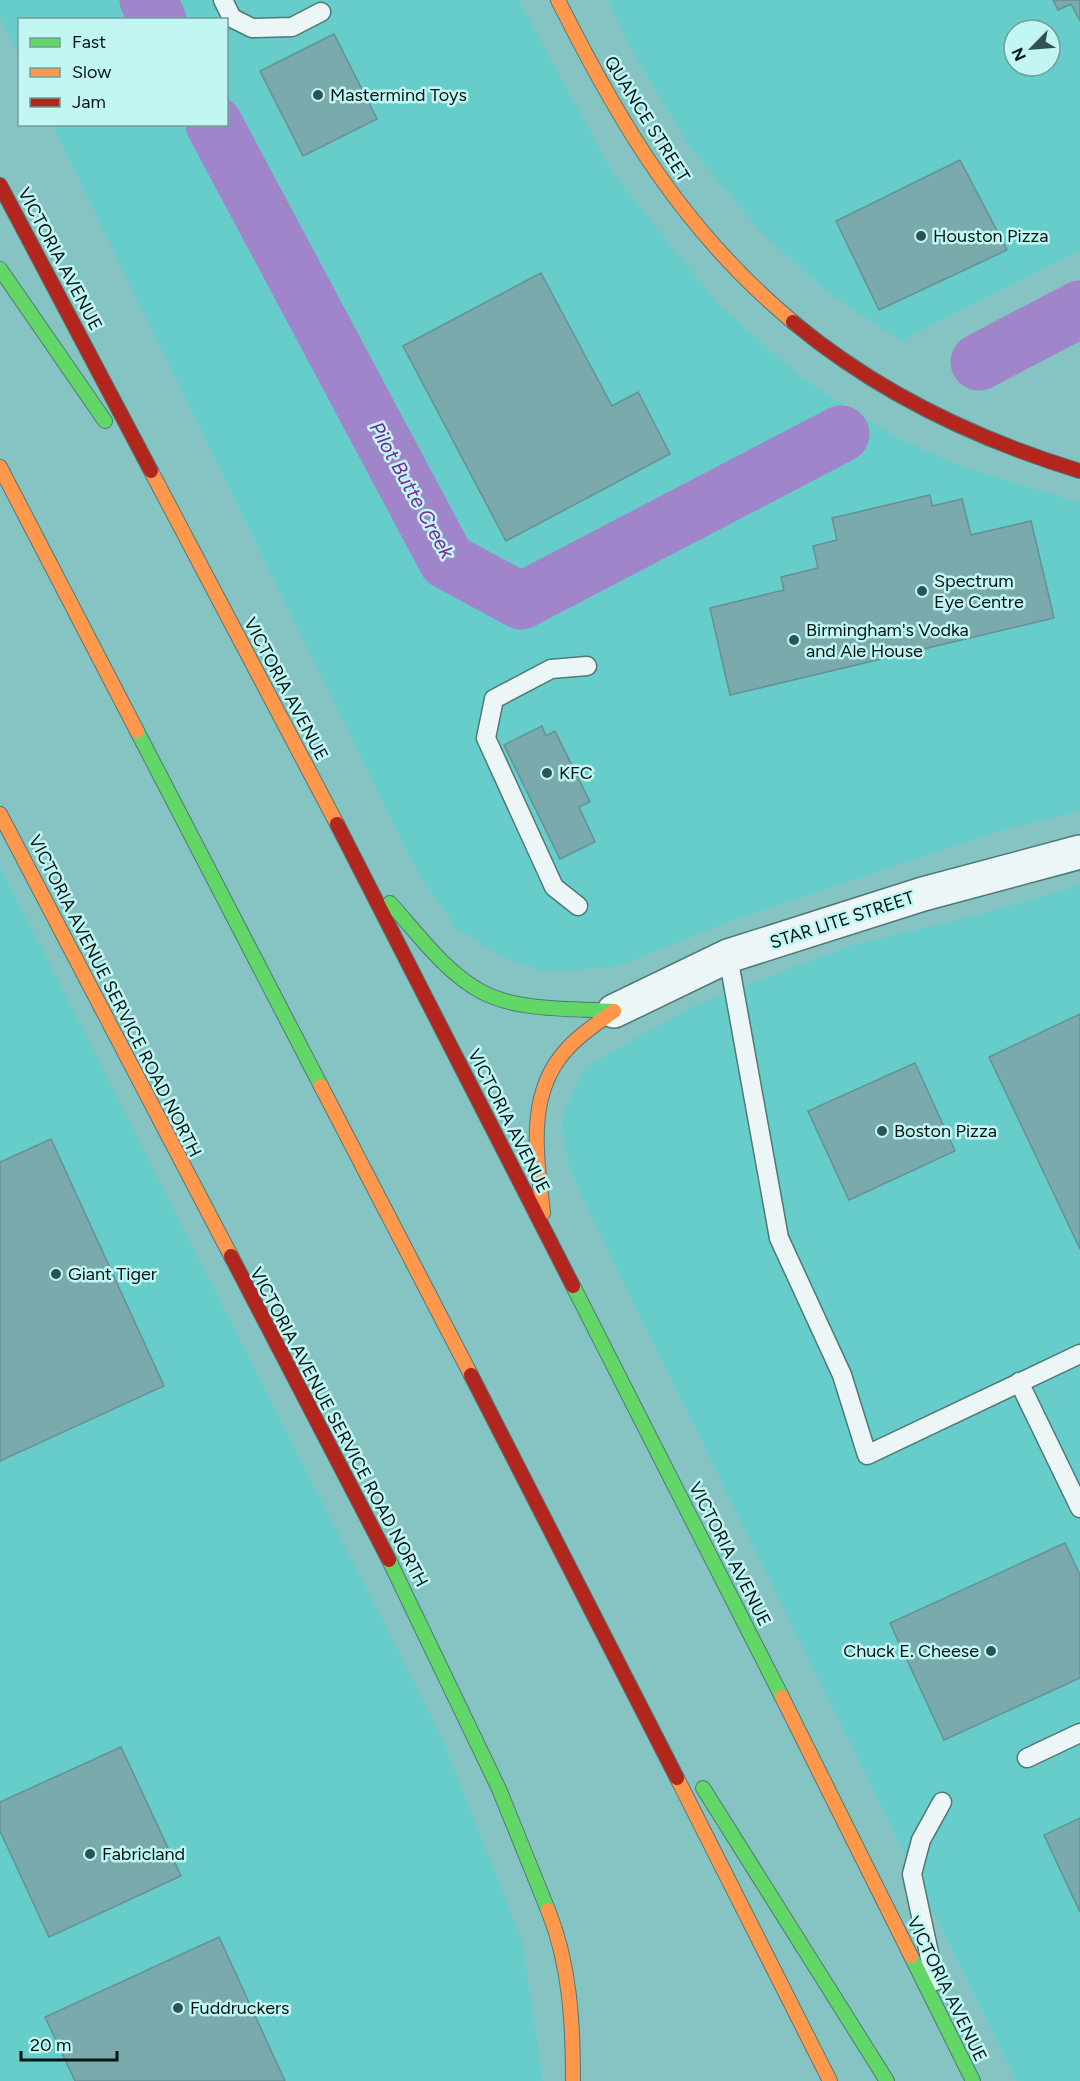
<svg xmlns="http://www.w3.org/2000/svg" width="1080" height="2081" font-family="Figtree,sans-serif">
<style>
.built{fill:#66cdca;fill-rule:evenodd}
.lines{fill:none;stroke-linecap:round;stroke-linejoin:round}
.river{stroke:#a085cb;stroke-width:57}
.building{fill:#7baaad;stroke:#649194;stroke-width:1.5}
.lane-casing{stroke:#4f7977;stroke-width:21}
.street-casing{stroke:#4f7977;stroke-width:36}
.fast-casing{stroke:#4f7977;stroke-width:16}
.slow-casing{stroke:#4f7977;stroke-width:16}
.jam-casing{stroke:#4f7977;stroke-width:16}
.lane{stroke:#edf6f6;stroke-width:18}
.street{stroke:#edf6f6;stroke-width:33}
.fast{stroke:#63d668;stroke-width:14}
.slow{stroke:#ff974d;stroke-width:14}
.jam{stroke:#b3261e;stroke-width:14}
.poi-dot{fill:#2f5352;stroke:#c2f6f3;stroke-width:2}
.labels{text-anchor:middle;dominant-baseline:central;stroke-width:5;stroke-linejoin:round;paint-order:stroke}
.poi-label{font-size:18px;fill:#001616;stroke:#c2f6f3;text-anchor:start}
.street-label{font-size:18px;fill:#001616;stroke:#c2f6f3}
.water-label{font-size:20px;font-style:italic;fill:#77239d;stroke:#c2f6f3}
</style>
<rect width="100%" height="100%" fill="#85c4c2"/>
<g class="built">
<path d="M0 0H519L613 173 718 304 802 378 895 437 958 465 1080 503V811L1000 831 737 919 615 967 544 972 501 956 457 929 416 870 52 125 226 124V20H20L19 57 0 17Z"/>
<path d="M608 0H1080V250L901 341 829 293 761 232 689 146 631 49ZM1014 30H1050V66H1014Z"/>
<path d="M0 866 442 1738 522 1941 543 2081H0Z"/>
<path d="M1080 885V2081H1017L614 1264 569 1167 561 1120 584 1068 693 1006 852 945 975 916Z"/>
</g>
<g class="lines">
<g class="river">
<path d="M148 0 158 20"/>
<path d="M214 124 447 561 521 601 841 434"/>
<path d="M979 362 1080 309"/>
</g>
</g>
<g class="building">
<path d="M1053 0H1080V21L1071 4 1058 10Z"/>
<path d="M334 34 377 119 303 156 260 71Z"/>
<path d="M960 160 1007 250 879 310 836 221Z"/>
<path d="M541 273 612 406 638 392 670 454 506 541 403 346Z"/>
<path d="M930 495 932 506 962 499 971 535 1031 521 1054 618 730 695 710 608 784 590 781 577 818 568 813 546 837 540 832 518Z"/>
<path d="M542 726 546 736 555 731 590 802 579 807 595 842 560 859 504 745Z"/>
<path d="M1080 1014V1249L989 1057Z"/>
<path d="M915 1063 955 1151 849 1200 808 1111Z"/>
<path d="M51 1139 164 1386 0 1461V1162Z"/>
<path d="M1065 1543 1080 1575V1678L944 1740 890 1623Z"/>
<path d="M121 1747 181 1876 49 1937 0 1831V1802Z"/>
<path d="M1080 1818V1912L1044 1835Z"/>
<path d="M219 1937 285 2081H75L45 2017Z"/>
</g>
<g class="lines">
<defs>
<g id="lane">
<path d="M223 0 232 18 252 28 292 27 321 12"/>
<path d="M578 906 554 887 486 738 494 699 551 669 587 666"/>
<path d="M728 956 779 1238 842 1375 867 1455 1080 1354"/>
<path d="M1019 1382 1080 1508"/>
<path d="M1027 1758 1080 1733"/>
<path d="M935 1981 912 1874 921 1840 942 1802"/>
</g>
<path id="street" d="M614 1011 728 956 923 894 1080 852"/>
<g id="fast">
<path d="M0 269 105 421"/>
<path d="M137 731 321 1086"/>
<path d="M390 903C418 934 445 972 482 992 521 1012 572 1008 614 1011"/>
<path d="M573 1286 782 1697"/>
<path d="M389 1560 499 1789 548 1910"/>
<path d="M703 1788 887 2081"/>
<path d="M911 1956 973 2081"/>
</g>
<g id="slow">
<path d="M558 0C621 126 683 230 793 322"/>
<path d="M0 467 137 731"/>
<path d="M151 471 337 824"/>
<path d="M0 814 231 1256"/>
<path d="M321 1086 471 1375"/>
<path d="M543 1213C537 1157 525 1094 567 1049 580 1034 598 1023 614 1011"/>
<path d="M782 1697 911 1956"/>
<path d="M677 1778 830 2081"/>
<path d="M548 1910C570 1964 573 2023 573 2081"/>
</g>
<g id="jam">
<path d="M0 185 151 471"/>
<path d="M793 322C878 393 975 439 1080 471"/>
<path d="M337 824 573 1286"/>
<path d="M231 1256 389 1560"/>
<path d="M471 1375 677 1778"/>
</g>
</defs>
<use href="#lane" class="lane-casing"/>
<use href="#street" class="street-casing"/>
<use href="#fast" class="fast-casing"/>
<use href="#slow" class="slow-casing"/>
<use href="#jam" class="jam-casing"/>
<use href="#lane" class="lane"/>
<use href="#street" class="street"/>
<use href="#fast" class="fast"/>
<use href="#slow" class="slow"/>
<use href="#jam" class="jam"/>
</g>
<g class="poi-dot">
<circle cx="318" cy="95" r="6"/>
<circle cx="921" cy="236" r="6"/>
<circle cx="922" cy="591" r="6"/>
<circle cx="794" cy="640" r="6"/>
<circle cx="547" cy="773" r="6"/>
<circle cx="882" cy="1131" r="6"/>
<circle cx="56" cy="1274" r="6"/>
<circle cx="991" cy="1651" r="6"/>
<circle cx="90" cy="1854" r="6"/>
<circle cx="178" cy="2008" r="6"/>
</g>
<g class="labels">
<g class="poi-label">
<text x="330" y="95">Mastermind Toys</text>
<text x="933" y="236">Houston Pizza</text>
<text x="934" y="581">Spectrum<tspan x="934" dy="21">Eye Centre</tspan></text>
<text x="806" y="630">Birmingham's Vodka<tspan x="806" dy="21">and Ale House</tspan></text>
<text x="559" y="773">KFC</text>
<text x="894" y="1131">Boston Pizza</text>
<text x="68" y="1274">Giant Tiger</text>
<text x="979" y="1651" text-anchor="end">Chuck E. Cheese</text>
<text x="102" y="1854">Fabricland</text>
<text x="190" y="2008">Fuddruckers</text>
</g>
<g class="street-label">
<text transform="translate(647 119) rotate(58)">QUANCE STREET</text>
<text transform="translate(60 259) rotate(62)">VICTORIA AVENUE</text>
<text transform="translate(286 689) rotate(62)">VICTORIA AVENUE</text>
<text transform="translate(842 920) rotate(-18)">STAR LITE STREET</text>
<text transform="translate(115 996) rotate(63)">VICTORIA AVENUE SERVICE ROAD NORTH</text>
<text transform="translate(509 1121) rotate(63)">VICTORIA AVENUE</text>
<text transform="translate(339 1427) rotate(62)">VICTORIA AVENUE SERVICE ROAD NORTH</text>
<text transform="translate(730 1554) rotate(63)">VICTORIA AVENUE</text>
<text transform="translate(947 1989) rotate(64)">VICTORIA AVENUE</text>
</g>
<g class="water-label">
<text transform="translate(412 490) rotate(61)">Pilot Butte Creek</text>
</g>
</g>
<rect x="18" y="18" width="210" height="108" fill="#c2f6f3" stroke="#749c9b" stroke-width="1.5"/>
<rect x="30" y="38" width="30" height="9" fill="#63d668" stroke="#749c9b" stroke-width="1.5"/>
<text x="72" y="48" font-size="18" fill="#001616">Fast</text>
<rect x="30" y="68" width="30" height="9" fill="#ff974d" stroke="#749c9b" stroke-width="1.5"/>
<text x="72" y="78" font-size="18" fill="#001616">Slow</text>
<rect x="30" y="98" width="30" height="9" fill="#b3261e" stroke="#749c9b" stroke-width="1.5"/>
<text x="72" y="108" font-size="18" fill="#001616">Jam</text>
<g transform="translate(1032 48) rotate(245)"><circle r="28" fill="#c2f6f3" stroke="#749c9b" stroke-width="1.5"/>
<path d="M0-4.5L10 22L0 15L-10 22Z" fill="#2f5352"/>
<text y="-9" font-size="16" font-weight="bold" text-anchor="middle" fill="#001616">N</text>
</g>
<path d="M21 2051v9h96v-9" fill="none" stroke="#001616" stroke-width="3"/>
<text x="30" y="2051" font-size="18" fill="#001616" stroke="#c2f6f3" stroke-width="4.5" paint-order="stroke">20 m</text>
</svg>
